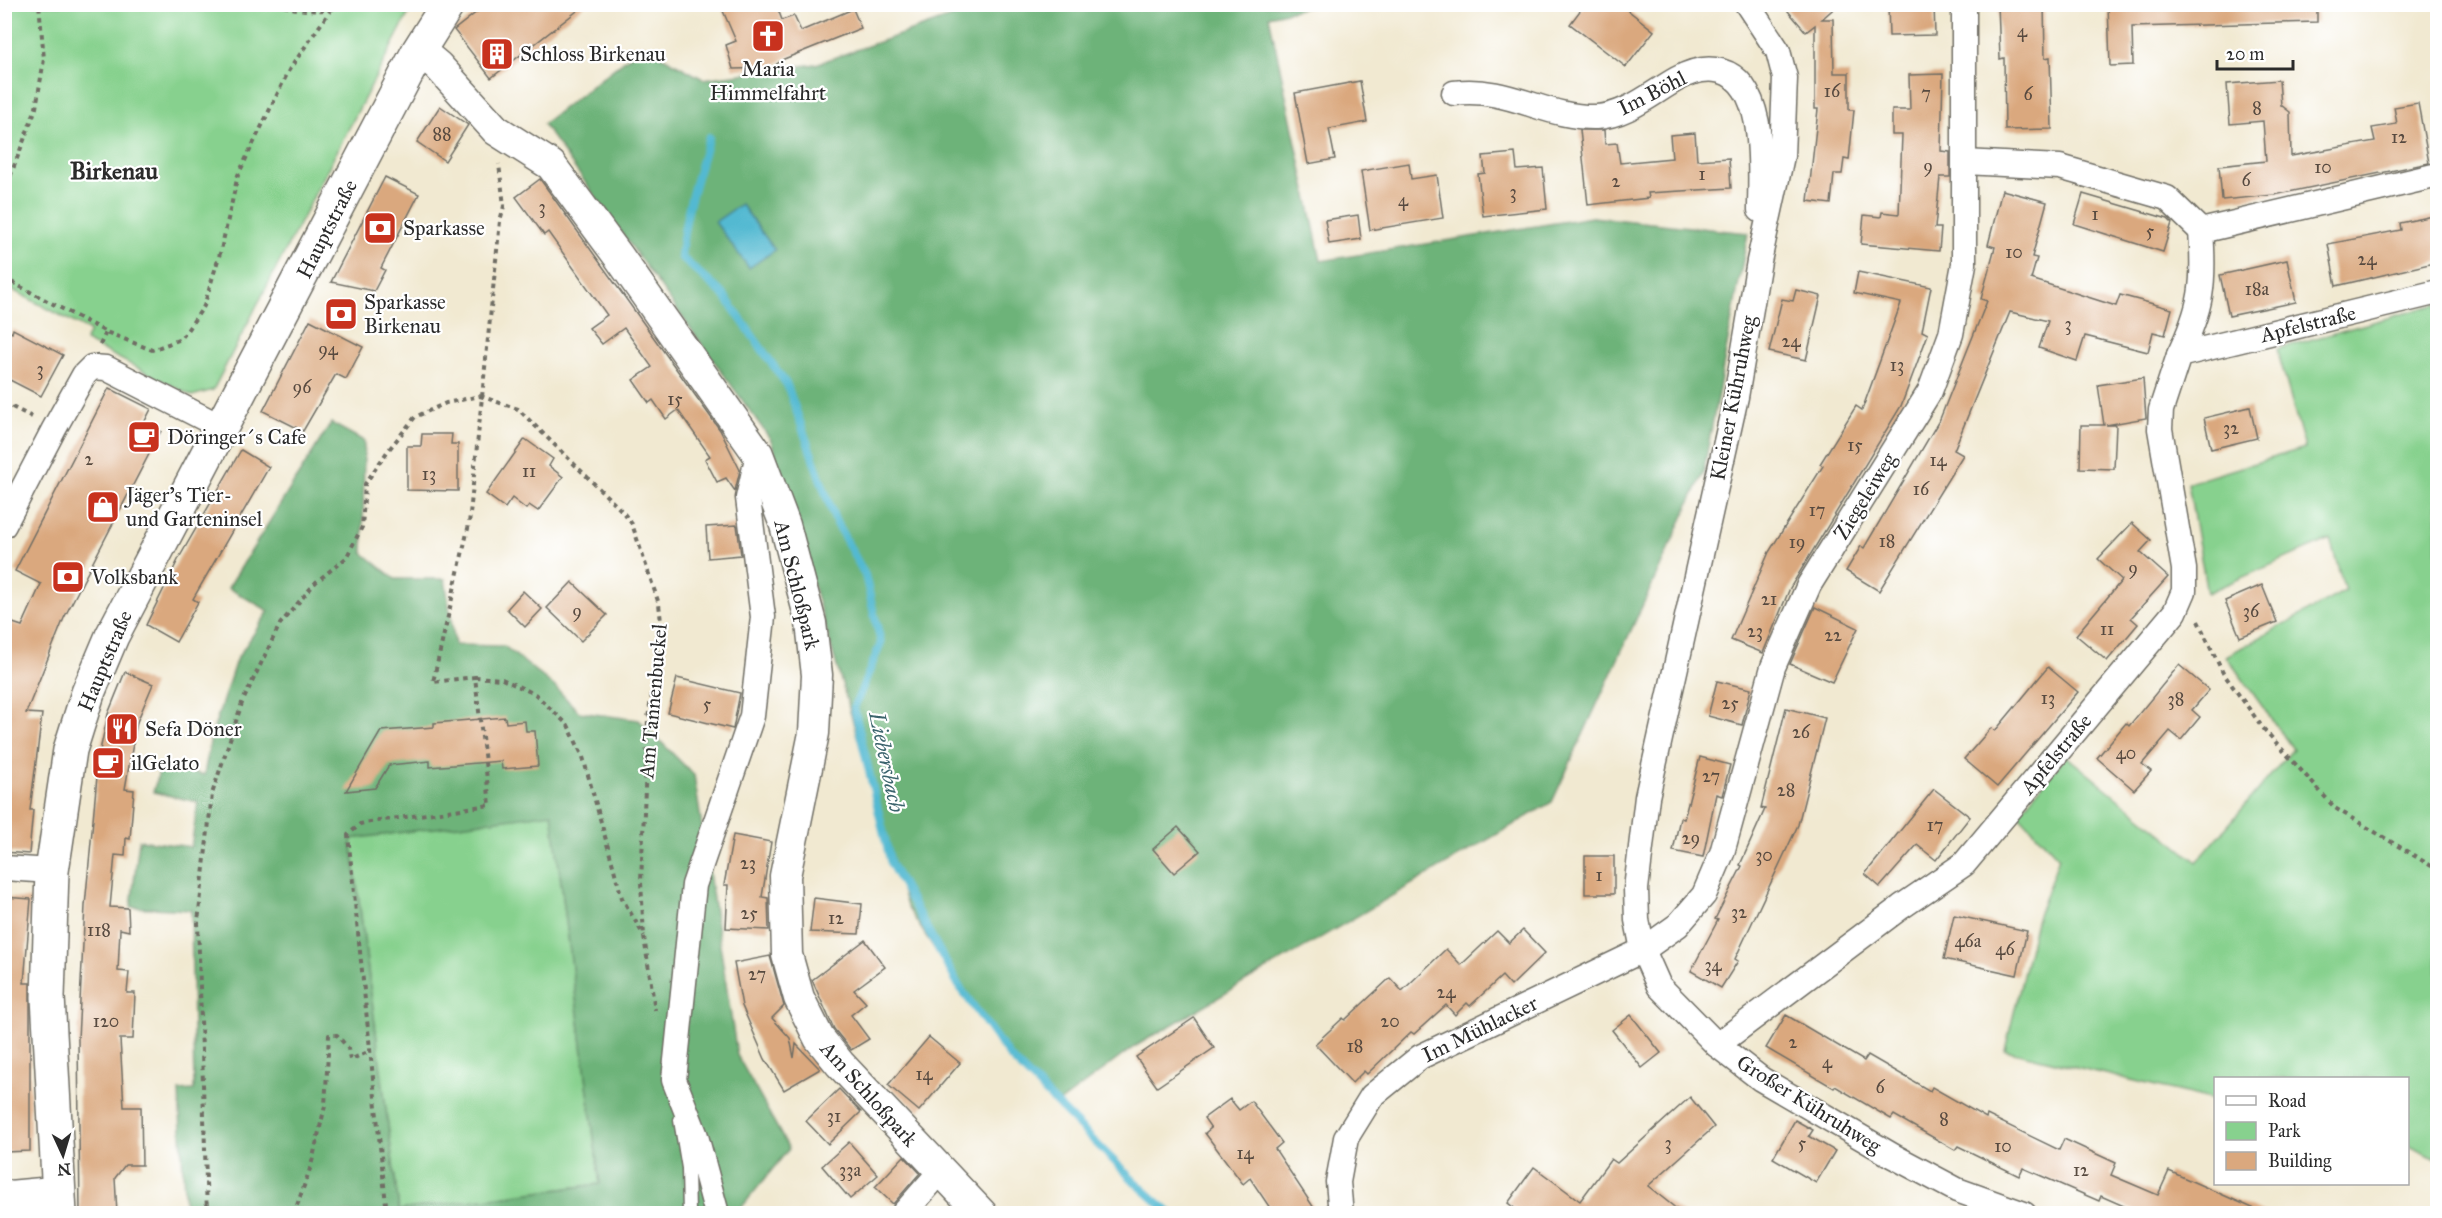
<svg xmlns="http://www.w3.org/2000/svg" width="2442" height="1218" font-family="'IM FELL Great Primer',serif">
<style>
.green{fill:#87d18e;stroke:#597e5c;stroke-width:1.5}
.forest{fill:#6db379;stroke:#4c6f52;stroke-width:1.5;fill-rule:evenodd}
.water{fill:#53b9d1;stroke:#3f727e;stroke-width:1.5}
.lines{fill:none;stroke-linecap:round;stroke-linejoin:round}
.stream{stroke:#53b9d1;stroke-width:8}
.building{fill:#daa87e}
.service-casing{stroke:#706e65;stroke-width:15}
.minor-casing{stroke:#706e65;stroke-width:27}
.tertiary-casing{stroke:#706e65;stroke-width:33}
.secondary-casing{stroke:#706e65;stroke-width:36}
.path{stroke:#706e65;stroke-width:4;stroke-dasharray:4.5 4.5;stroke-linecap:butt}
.service{stroke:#fff;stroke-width:12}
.minor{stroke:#fff;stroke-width:24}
.tertiary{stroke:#fff;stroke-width:30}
.secondary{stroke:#fff;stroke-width:33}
.labels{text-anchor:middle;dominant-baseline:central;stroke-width:4.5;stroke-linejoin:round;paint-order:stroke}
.number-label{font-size:18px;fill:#574a40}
.poi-label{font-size:21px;fill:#2b2b2b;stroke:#fff;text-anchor:start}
.street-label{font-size:21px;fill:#2b2b2b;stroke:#fff}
.water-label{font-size:22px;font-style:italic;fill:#3b646d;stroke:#fff}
.quarter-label{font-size:24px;font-weight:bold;fill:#2b2b2b;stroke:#fff}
</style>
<rect width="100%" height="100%" fill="#fff"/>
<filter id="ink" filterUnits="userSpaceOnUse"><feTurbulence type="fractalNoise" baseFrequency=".0167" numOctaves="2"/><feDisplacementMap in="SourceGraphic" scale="12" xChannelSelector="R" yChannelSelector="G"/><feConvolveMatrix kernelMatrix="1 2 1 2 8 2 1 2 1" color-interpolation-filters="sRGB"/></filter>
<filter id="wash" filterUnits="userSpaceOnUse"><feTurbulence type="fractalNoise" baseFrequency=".008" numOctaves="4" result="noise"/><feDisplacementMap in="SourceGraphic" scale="24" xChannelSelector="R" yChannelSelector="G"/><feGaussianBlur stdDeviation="1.35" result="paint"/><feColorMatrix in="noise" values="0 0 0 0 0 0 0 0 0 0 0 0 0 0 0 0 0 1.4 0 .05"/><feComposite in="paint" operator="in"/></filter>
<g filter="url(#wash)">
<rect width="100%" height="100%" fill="#f1e9d1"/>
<g class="green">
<path d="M11 5H413L213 390 192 396 85 341 90 331 5 286 4 54Z"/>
<path d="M2437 304V1159L2408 1146V1078H2216L2215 1100 2005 1050 2036 921 2059 858 2018 814 2066 756 2197 862 2293 749 2226 656 2345 591 2330 539 2207 593 2188 483 2305 448 2277 349Z"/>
<path d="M552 812 600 1184 399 1210 351 838Z"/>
</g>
<g class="forest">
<path d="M985 5H1316L1269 16 1321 261 1592 217 1748 233 1703 474 1552 802 1134 1047 1059 1103 991 1034 907 907 771 440 543 124 643 46 703 79 816 64Z"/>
<path d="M331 423 364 441 363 553 395 579H445L455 645 504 646 554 686 579 712 639 720 694 775 737 1055 789 1149 737 1213H185L179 1091 194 1090 191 910 131 907 139 840 191 847 198 802 153 792 161 765 204 775 211 737 236 660 269 611 228 588ZM552 813 600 1184 399 1210 351 839Z"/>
</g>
<path class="water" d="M741 204 775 250 749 268 715 222Z"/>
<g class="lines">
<path class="stream" d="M709 137C697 177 684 215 681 257L724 295 787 385 835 520 865 575 881 643 854 708 891 864 959 986 1010 1057 1137 1184 1171 1214"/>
</g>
<g id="blocks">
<g class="building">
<path d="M487 4H586L491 78 454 30Z"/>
<path d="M720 4H776L782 20 794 16 801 31 853 9 861 28 784 59 771 68 733 69 726 45 736 41Z"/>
<path d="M1585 4H1620L1654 31 1626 67 1570 24Z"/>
<path d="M1782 4H1839L1822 19H1833L1834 73H1849V110H1854L1849 160 1844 159 1842 174H1834L1831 204 1808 201 1818 109H1815V25L1806 32Z"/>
<path d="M1888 4 1934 5 1935 35 1889 36Z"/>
<path d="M1998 4H2044L2045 58 2050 57 2052 129 2005 130 2004 58 2000 59Z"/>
<path d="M2108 4H2317V22L2132 27 2133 65 2110 66Z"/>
<path d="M1943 74 1941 151 1950 152V177H1940L1935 228H1941L1939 251 1861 244 1864 215 1881 217 1882 212 1899 214 1902 135H1892V110H1910L1909 75Z"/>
<path d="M2279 80 2281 105 2290 112 2291 156 2375 141 2372 128 2397 124 2394 107 2418 103 2429 163 2274 195 2222 200 2219 166 2266 161 2263 121 2230 124 2227 84Z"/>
<path d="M1360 81 1367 122 1329 129 1335 159 1308 164 1295 93Z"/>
<path d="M440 106 468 125 445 161 417 142Z"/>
<path d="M1580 130H1604L1605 144 1617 143 1620 163 1672 158 1670 135 1695 133 1697 160 1729 158 1731 188 1648 193 1649 198 1588 205Z"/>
<path d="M1515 153 1517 170 1543 168 1547 209 1483 216 1478 174 1485 173 1483 156Z"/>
<path d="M1409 163 1411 179 1437 175 1443 218 1370 230 1361 171Z"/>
<path d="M385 177 419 194 381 268 385 270 374 291 331 282Z"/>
<path d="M540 179 720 430 740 470 735 491 726 478 717 482 705 459 710 456 678 410 666 419 653 400 649 403 633 380 652 367 624 328 602 344 589 328 607 315 548 232 544 235 516 197Z"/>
<path d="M2002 190 2047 202 2032 257 2037 258 2031 279 2116 306 2120 295 2172 309 2165 335 2153 332 2148 352 2085 336 2077 361 2039 348 2048 321 2010 312 1954 450 1963 455 1879 591 1846 571 1861 546 1864 548 1940 419 1987 301 1981 299 1995 247 1988 245Z"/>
<path d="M2083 194 2168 219 2172 223 2163 252 2074 224Z"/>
<path d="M1358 215 1361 239 1329 244 1325 220Z"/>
<path d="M2438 215V262L2336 286 2328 244 2401 230 2400 223Z"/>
<path d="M2287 260 2296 302 2229 316 2220 275Z"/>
<path d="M1858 272 1931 287 1922 331 1928 334 1901 406 1790 588 1763 653 1731 640 1769 552 1823 466 1820 464 1856 406 1862 410 1901 303 1854 293Z"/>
<path d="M1796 290 1821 296 1806 360 1769 352 1782 299 1793 301Z"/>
<path d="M310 320 363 347 346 379 336 374 303 431 263 411Z"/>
<path d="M4 329 12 333 13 329 63 355 41 396 4 377Z"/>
<path d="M2143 378 2146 418 2106 425H2116L2114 469 2080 468 2081 425H2104L2098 385Z"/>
<path d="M109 388 151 409 144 423 161 431 64 618 26 713 42 714 30 810H33L29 854 4 852V804L9 766H4V620L22 626 41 584 15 571Z"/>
<path d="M2250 407 2257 438 2211 449 2204 418Z"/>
<path d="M422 434H452L451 444H458V491L407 490V446H421Z"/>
<path d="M525 439 553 459 549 466 563 477 538 511 529 505 526 509 512 498 505 508 486 494Z"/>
<path d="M241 450 269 467 193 599 198 602 176 642 146 625 179 558Z"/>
<path d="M2132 523 2151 540 2140 552 2168 577 2131 618 2138 624 2107 661 2076 635 2122 580 2098 559Z"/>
<path d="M737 525 741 555 708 558 706 527Z"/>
<path d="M572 582 607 615 581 641 547 608Z"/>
<path d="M2262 585 2277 622 2240 637 2225 601Z"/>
<path d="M523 591 542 609 525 627 507 609Z"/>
<path d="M1815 607 1858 628 1832 682 1790 664Z"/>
<path d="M2179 665 2209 690 2192 710 2200 717 2181 740 2170 731 2142 764 2151 771 2134 790 2097 758 2126 723 2129 726Z"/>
<path d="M2048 667 2078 692 1997 787 1964 759 1991 728 1995 731Z"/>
<path d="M125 672 153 684 137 722 130 760 125 789 134 790 130 839 126 838 125 856 115 855 110 907 128 908 129 931 120 929 118 971 129 972 127 993H135L133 1039H120L124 1107H141L142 1165H125L115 1178 117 1214H80L78 1039 85 906 99 755 108 714Z"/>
<path d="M677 678 740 693 733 729 668 713Z"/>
<path d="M1717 681 1751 689 1742 725 1708 716Z"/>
<path d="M1786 708 1825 718 1798 825 1735 959 1738 961 1721 988 1691 971 1718 920 1715 919 1742 866 1740 865 1765 809 1761 808Z"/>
<path d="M505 717 506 723 525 721 526 731H535L538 766 502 769 501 761 430 767V761L389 765 375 788 346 791 381 731 434 727V723Z"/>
<path d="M1700 757 1730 765 1722 796 1716 794 1703 857 1673 851 1680 818 1684 819Z"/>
<path d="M1934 789 1970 817 1936 860 1917 845 1880 887 1865 874Z"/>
<path d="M1178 827 1200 851 1174 873 1153 849Z"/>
<path d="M733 835 771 842 762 897 768 898 769 930 726 928 728 885H724Z"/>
<rect x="1585" y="856" width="29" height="38"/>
<path d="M4 897 31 899 24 983H30V1151L4 1152Z"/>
<path d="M814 898 862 904 859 934 810 932Z"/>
<path d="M1954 915 2027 931 2017 975 1944 959Z"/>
<path d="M1523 930 1545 953 1511 986 1502 976 1470 1006 1467 1003 1455 1015 1446 1005 1414 1034 1411 1032 1367 1074 1364 1071 1352 1083 1315 1044 1343 1018 1345 1020 1390 978 1402 991 1446 949 1461 965 1497 931 1509 943Z"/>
<path d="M865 940 885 967 854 990 866 1003 851 1015 869 1039 851 1050 834 1029 812 980Z"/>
<path d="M770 956 784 1006 772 1018 790 1038 794 1058 796 1044 820 1069 784 1090 765 1059 742 1006 734 963Z"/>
<path d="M1631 1015 1661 1053 1642 1068 1612 1030Z"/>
<path d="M1786 1015 1864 1061 1868 1055 1930 1091 1932 1087 1986 1118 1987 1115 2059 1150 2064 1139 2116 1163 2111 1175 2158 1195 2169 1171 2266 1214H2142L2101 1196 2099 1201 2023 1168 2019 1176 1958 1146 1955 1150 1894 1115 1891 1119 1835 1086 1834 1088 1766 1048Z"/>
<path d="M1194 1018 1214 1048 1157 1087 1136 1057Z"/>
<path d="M929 1037 960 1063 919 1111 888 1085Z"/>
<path d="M839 1089 861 1112 828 1144 806 1121Z"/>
<path d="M1690 1097 1714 1127 1648 1186 1683 1214H1522L1508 1203 1534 1167 1580 1201 1611 1159 1617 1163Z"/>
<path d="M1230 1099 1239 1110 1251 1101 1282 1143 1275 1149 1318 1214H1274L1250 1178 1243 1184 1205 1133 1211 1128 1204 1118Z"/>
<path d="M1795 1120 1813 1130 1809 1136 1835 1151 1816 1183 1773 1158Z"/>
<path d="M849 1142 878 1175 850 1199 822 1166Z"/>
<path d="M904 1156 920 1173 893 1204 875 1187Z"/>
</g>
</g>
</g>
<g filter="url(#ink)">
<use href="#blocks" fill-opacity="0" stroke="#706e65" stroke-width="1.5"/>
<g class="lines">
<defs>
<path id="service" d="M680 1120 688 1168 689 1214"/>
<g id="minor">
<path d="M1747 4 1778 51 1785 78 1782 156 1759 261 1736 397 1647 797 1636 889 1637 920 1643 950 1659 986 1717 1045 1761 1079 1893 1156 1957 1190 2024 1214"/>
<path d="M1454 93C1509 86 1544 118 1596 117 1626 116 1652 93 1677 79 1691 71 1706 67 1721 71 1768 84 1760 172 1760 210"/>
<path d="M1965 162 2060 167 2167 198 2201 231 2438 175"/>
<path d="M2179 355C2202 307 2205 284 2201 231"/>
<path d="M4 525 54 429 84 375 92 367 106 368 223 428"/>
<path d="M4 868 52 871"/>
<path d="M1717 1045 1901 907 1964 864 2175 612 2184 591V569L2160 429 2161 410 2179 355 2438 292"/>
<path d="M717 1214 696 1136 674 1080 694 885 752 716 763 617 748 498 758 454"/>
<path d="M903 1214 940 1172"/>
<path d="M1341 1214 1338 1182 1346 1138 1372 1096 1420 1057 1643 950 1678 925 1704 895 1722 853 1773 667 1809 585 1930 391 1951 334 1964 264V4"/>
</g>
<path id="tertiary" d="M419 50 438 66 496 130 551 165 619 257 758 454 785 525 811 623 817 675 814 733 785 876 787 955 799 998 819 1038 840 1064 982 1214"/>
<g id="secondary">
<path d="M4 1198 58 1193"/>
<path d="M60 1214 48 997 52 871 70 750 88 693 112 636 419 50 448 4"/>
</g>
</defs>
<use href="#service" class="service-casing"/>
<use href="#minor" class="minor-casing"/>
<use href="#tertiary" class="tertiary-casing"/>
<use href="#secondary" class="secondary-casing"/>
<g class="path">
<path d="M275 4C300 11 324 14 349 4"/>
<path d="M4 193 36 108 44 59 39 4"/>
<path d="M4 278 106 332 152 350 181 339 204 306 221 250 238 175 289 70 330 11"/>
<path d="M100 345 106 332"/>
<path d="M480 396 518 409 622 511 632 524 659 604 662 631 648 718 641 882 644 937 655 1010"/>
<path d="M4 403 32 417"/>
<path d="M2198 621 2223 673 2263 728 2335 808 2438 870"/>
<path d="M475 677 502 679 535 694 568 725 583 757 622 898 644 936"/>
<path d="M207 1214 198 922 212 794 242 703 280 624 316 582 346 558 362 527 365 484 387 452 415 417 446 403 480 396"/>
<path d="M294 1214 311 1166 325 1106 329 1035H337L348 1048 350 1060 370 1051"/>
<path d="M387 1214 348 835 360 824 370 822 490 805 475 677 433 682 469 524 500 221 504 206 499 164"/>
</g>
<use href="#service" class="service"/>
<use href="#minor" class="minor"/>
<use href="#tertiary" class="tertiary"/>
<use href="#secondary" class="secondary"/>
</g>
</g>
<defs>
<symbol id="church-square" viewBox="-11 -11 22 22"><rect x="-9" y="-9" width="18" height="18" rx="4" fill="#c8321e" stroke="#fff"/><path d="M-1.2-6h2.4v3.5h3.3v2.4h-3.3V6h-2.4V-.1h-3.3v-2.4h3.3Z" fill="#fff"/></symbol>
<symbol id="building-square" viewBox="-11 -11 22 22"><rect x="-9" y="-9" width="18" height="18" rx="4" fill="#c8321e" stroke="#fff"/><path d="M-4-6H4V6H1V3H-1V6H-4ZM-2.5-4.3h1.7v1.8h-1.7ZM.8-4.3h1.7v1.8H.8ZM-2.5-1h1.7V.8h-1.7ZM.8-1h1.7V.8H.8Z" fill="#fff"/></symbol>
<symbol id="bank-square" viewBox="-11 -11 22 22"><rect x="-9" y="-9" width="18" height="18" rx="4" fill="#c8321e" stroke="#fff"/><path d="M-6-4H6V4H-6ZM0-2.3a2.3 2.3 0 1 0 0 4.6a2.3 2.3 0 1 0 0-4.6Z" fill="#fff"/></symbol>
<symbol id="cafe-square" viewBox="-11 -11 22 22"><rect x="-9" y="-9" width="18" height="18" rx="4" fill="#c8321e" stroke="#fff"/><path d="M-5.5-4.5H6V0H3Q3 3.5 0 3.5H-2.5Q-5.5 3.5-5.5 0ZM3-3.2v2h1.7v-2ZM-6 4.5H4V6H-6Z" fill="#fff"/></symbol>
<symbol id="shop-square" viewBox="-11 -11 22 22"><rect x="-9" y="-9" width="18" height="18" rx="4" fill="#c8321e" stroke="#fff"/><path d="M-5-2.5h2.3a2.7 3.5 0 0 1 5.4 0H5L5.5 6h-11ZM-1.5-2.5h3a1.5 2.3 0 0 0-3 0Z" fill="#fff"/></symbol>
<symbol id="restaurant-square" viewBox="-11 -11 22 22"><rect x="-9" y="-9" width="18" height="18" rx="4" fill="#c8321e" stroke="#fff"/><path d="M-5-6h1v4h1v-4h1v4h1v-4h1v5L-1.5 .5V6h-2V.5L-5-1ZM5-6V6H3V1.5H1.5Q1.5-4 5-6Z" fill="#fff"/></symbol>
</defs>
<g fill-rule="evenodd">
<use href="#church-square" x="749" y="17" width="38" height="38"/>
<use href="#building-square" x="478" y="35" width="38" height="38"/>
<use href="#bank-square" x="361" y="209" width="38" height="38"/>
<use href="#bank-square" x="322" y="295" width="38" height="38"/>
<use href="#cafe-square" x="125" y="418" width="38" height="38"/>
<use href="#shop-square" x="84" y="488" width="38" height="38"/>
<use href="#bank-square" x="49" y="558" width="38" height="38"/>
<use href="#restaurant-square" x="103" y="710" width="38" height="38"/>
<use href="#cafe-square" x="89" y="744" width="38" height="38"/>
</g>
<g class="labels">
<g class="number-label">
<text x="2022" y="31">4</text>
<text x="1832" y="91">16</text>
<text x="1926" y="93">7</text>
<text x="2028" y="94">6</text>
<text x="2257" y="108">8</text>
<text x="442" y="134">88</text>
<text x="2399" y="137">12</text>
<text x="1928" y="166">9</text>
<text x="2323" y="167">10</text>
<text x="1702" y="174">1</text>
<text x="2246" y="180">6</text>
<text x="1616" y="181">2</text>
<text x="1513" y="192">3</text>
<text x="1403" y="200">4</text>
<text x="542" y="207">3</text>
<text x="2095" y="214">1</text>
<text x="2150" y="231">5</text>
<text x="2014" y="252">10</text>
<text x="2367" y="259">24</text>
<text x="2257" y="289">18a</text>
<text x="2068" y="324">3</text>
<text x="1791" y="341">24</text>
<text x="328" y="349">94</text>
<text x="1897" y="365">13</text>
<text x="40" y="369">3</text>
<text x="302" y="387">96</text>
<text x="675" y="399">15</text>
<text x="2231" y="428">32</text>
<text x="1855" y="445">15</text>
<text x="89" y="459">2</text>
<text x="1938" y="460">14</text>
<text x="529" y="471">11</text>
<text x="429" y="474">13</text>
<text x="1921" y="489">16</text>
<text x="1817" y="510">17</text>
<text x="1887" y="541">18</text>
<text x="1797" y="542">19</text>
<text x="2133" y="568">9</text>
<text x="1769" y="599">21</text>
<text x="577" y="611">9</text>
<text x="2251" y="611">36</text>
<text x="2107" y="629">11</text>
<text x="1755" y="631">23</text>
<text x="1833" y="635">22</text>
<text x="2048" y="698">13</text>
<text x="2176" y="699">38</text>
<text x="1730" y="703">25</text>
<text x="707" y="704">5</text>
<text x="1801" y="732">26</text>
<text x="2126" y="753">40</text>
<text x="1711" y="776">27</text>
<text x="1786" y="790">28</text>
<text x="1935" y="825">17</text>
<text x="1691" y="838">29</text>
<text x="1764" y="855">30</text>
<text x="748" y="863">23</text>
<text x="1599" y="875">1</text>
<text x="1739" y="912">32</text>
<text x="749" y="913">25</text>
<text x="836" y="918">12</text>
<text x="99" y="930">118</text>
<text x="1968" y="941">46a</text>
<text x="2005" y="949">46</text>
<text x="1713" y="965">34</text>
<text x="757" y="974">27</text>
<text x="1446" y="992">24</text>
<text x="106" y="1021">120</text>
<text x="1390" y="1021">20</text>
<text x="1793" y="1042">2</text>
<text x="1355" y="1046">18</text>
<text x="1827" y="1062">4</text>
<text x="924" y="1074">14</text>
<text x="1880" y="1087">6</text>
<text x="834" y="1116">31</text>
<text x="1944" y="1119">8</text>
<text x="1668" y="1143">3</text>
<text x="1802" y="1143">5</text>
<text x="2003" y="1146">10</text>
<text x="1245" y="1153">14</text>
<text x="850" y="1170">33a</text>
<text x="2081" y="1170">12</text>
</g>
<g class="poi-label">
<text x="520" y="54">Schloss Birkenau</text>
<text x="768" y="69" text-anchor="middle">Maria<tspan x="768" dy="24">Himmelfahrt</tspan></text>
<text x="403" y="228">Sparkasse</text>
<text x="364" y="302">Sparkasse<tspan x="364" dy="24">Birkenau</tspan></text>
<text x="167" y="437">Döringer´s Cafe</text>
<text x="126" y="495">Jäger's Tier-<tspan x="126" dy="24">und Garteninsel</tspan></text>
<text x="91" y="577">Volksbank</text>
<text x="145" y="729">Sefa Döner</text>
<text x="131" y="763">ilGelato</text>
</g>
<g class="street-label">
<text transform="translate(1652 93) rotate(-27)">Im Böhl</text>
<text transform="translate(327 229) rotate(-63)">Hauptstraße</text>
<text transform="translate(2308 324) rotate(-14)">Apfelstraße</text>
<text transform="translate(1733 398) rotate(-79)">Kleiner Kühruhweg</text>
<text transform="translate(1865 496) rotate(-58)">Ziegeleiweg</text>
<text transform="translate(797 585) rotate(76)">Am Schloßpark</text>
<text transform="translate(105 661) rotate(-67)">Hauptstraße</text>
<text transform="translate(653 701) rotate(-85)">Am Tannenbuckel</text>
<text transform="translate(2056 754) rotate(-50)">Apfelstraße</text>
<text transform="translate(1480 1029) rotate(-26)">Im Mühlacker</text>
<text transform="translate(869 1094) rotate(48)">Am Schloßpark</text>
<text transform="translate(1809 1104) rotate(32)">Großer Kühruhweg</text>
</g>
<g class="water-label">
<text transform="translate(887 762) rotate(78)">Liebersbach</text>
</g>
<g class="quarter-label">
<text x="114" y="171">Birkenau</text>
</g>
</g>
<rect width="2442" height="1218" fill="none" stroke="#fff" stroke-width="24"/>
<rect x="2214" y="1077" width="195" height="108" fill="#ffffff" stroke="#aaaaaa" stroke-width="1.5"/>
<rect x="2226" y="1096" width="30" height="9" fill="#ffffff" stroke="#aaaaaa" stroke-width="1.5"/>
<text x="2268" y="1107" font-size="18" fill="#2b2b2b">Road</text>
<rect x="2226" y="1122" width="30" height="18" fill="#87d18e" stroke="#aaaaaa" stroke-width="1.5"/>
<text x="2268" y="1137" font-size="18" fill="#2b2b2b">Park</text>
<rect x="2226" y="1152" width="30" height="18" fill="#daa87e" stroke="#aaaaaa" stroke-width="1.5"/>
<text x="2268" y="1167" font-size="18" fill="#2b2b2b">Building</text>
<g transform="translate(63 1155) rotate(176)" stroke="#ffffff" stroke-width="4.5" paint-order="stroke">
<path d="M0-4.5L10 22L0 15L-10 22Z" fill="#2b2b2b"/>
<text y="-9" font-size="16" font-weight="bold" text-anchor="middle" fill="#2b2b2b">N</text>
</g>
<path d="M2217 60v9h76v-9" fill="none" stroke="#2b2b2b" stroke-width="3"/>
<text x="2226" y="60" font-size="18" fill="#2b2b2b" stroke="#ffffff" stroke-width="4.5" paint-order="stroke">20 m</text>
</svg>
